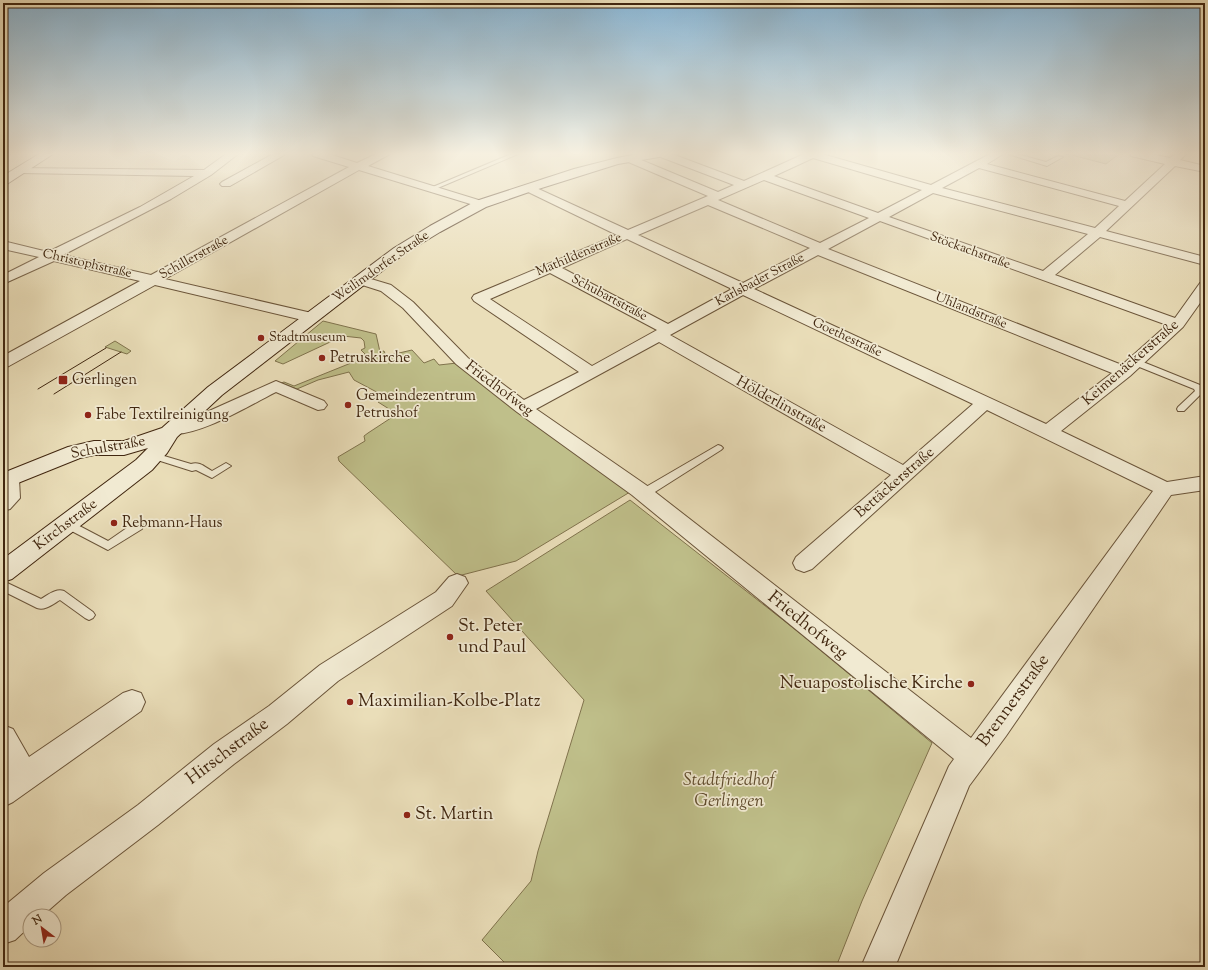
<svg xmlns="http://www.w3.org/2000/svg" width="1208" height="970" font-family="'Sorts Mill Goudy',serif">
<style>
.green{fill:#bfbf8a;stroke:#80734d}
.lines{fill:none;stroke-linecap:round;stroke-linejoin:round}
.lane-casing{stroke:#6b553a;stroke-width:2}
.street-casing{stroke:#6b553a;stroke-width:2}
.secondary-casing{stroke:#412710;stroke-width:2}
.lane{fill:#f1ead2;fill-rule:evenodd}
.street{fill:#f1ead2;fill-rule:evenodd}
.secondary{fill:#f1ead2;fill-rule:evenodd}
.tram{stroke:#412710;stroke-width:1}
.poi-dot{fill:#8f2418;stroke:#f1ead2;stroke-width:1.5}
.labels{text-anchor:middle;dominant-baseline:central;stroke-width:3.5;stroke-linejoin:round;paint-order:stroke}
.far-street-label{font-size:13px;fill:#412710;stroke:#f1ead2}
.far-poi-label{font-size:13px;fill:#412710;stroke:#f1ead2;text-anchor:start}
.poi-label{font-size:15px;fill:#412710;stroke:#f1ead2;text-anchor:start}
.street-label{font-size:15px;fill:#412710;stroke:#f1ead2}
.near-street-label{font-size:18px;fill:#412710;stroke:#f1ead2}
.near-poi-label{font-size:18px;fill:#412710;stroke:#f1ead2;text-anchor:start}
.near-park-label{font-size:18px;font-style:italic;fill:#604d2e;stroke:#f1ead2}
</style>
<rect width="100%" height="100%" fill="#eadeb9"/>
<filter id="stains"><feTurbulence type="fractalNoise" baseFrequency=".005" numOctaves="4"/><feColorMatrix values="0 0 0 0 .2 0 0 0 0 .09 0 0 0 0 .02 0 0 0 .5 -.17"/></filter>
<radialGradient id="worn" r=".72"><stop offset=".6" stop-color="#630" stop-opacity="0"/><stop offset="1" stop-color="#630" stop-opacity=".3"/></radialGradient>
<g class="green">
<path d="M1068 154H1119L1106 164Z"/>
<path d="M323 321 376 334 380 352 384 351 386 356 412 350 424 363 434 359 439 365 457 363 630 492 516 561 458 576 339 461 338 457 365 441 364 436 368 433 397 414 378 402 386 397 354 380 349 372 318 380 297 389 281 383 284 382 294 386 351 363C363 359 370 365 379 355L373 361 357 358 365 354 361 350 365 348 364 341 361 338 343 336 283 364 275 361Z"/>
<path d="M115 341 131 351 127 354 105 347Z"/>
<path d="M630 500 801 634 932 743 862 901 836 967H509L482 940 531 881 538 851 584 700 486 591Z"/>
</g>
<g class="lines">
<defs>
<g id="lane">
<path d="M511 154H518L433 190 428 189Z"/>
<path d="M1008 154H1017L1046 162 1058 156 1063 157 1047 166Z"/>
<path d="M1132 360H1138L1200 385 1204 391 1184 411H1178L1177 409 1178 407 1195 391 1194 389 1132 364 1131 362Z"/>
<path d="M718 445 721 446 723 448 721 450 647 497H639L638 494 639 491Z"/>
<path d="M154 453 191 464C199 461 205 467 212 471L226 463 231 466 212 478 196 470 192 471 151 458 149 456Z"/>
<path d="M68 520 108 541 134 523H142L143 526 142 529 108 550 64 527 63 524 64 521Z"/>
<path d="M3 581 41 599C48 595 56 588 64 591L93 612 95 615 93 618 89 620 85 618 60 600C53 604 45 611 37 608L3 591Z"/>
</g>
<g id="street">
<path d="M226 154H238L211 175 171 199 63 255 151 275 349 167 313 156 312 154H329L357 163 376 154H390L368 166 485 202 487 204 485 206H477L359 170 165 279 316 314 319 317 316 320 311 322 155 285 9 366 3 368V356L140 281 54 261 3 284V275L39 257 3 249V241L48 252 140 207 194 176 20 173 16 172 15 170 16 168 204 170Z"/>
<path d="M273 154H286L230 186H222L220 184 222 182Z"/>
<path d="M657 154H672L744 181 804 154H822L931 185 990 154H1003L987 164 1125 201 1165 164 1131 156 1130 154H1151L1170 158 1175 154H1186L1180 160 1205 166V172L1175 166 1106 231 1205 257V265L1100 237 1055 275 1175 318 1200 283 1205 282V296L1183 327 1130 376 1061 431 1167 482 1205 476V490L1171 495 1006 736 969 786 895 967H861L949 766 954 759 632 495 517 412 456 364 403 308 381 291 356 283 354 280 356 277 361 276 391 285 413 302 468 358 524 400 579 372 474 301 472 298 474 295 617 235 524 190 522 188 524 186H532L628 230 708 196 626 161 625 159 626 157H634L718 192 734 185 658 156ZM813 158 922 190 878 213 774 176ZM979 168 1119 206 1095 228 942 188ZM764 180 869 218 820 243 718 200ZM933 193 1088 234 1043 271 889 217ZM708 205 810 248 743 283 638 235ZM880 221 1167 325 1122 365 828 249ZM627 239 732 289 668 324 562 268ZM818 255 1112 373 1046 424 754 289ZM550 273 657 330 592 366 490 299ZM743 295 973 404 903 465 670 335ZM659 342 891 475 796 557 793 563 796 569 804 572 812 569 987 410 1153 491 971 738 646 485 536 409Z"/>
<path d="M276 381 324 401 327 405 324 409 318 410 276 392C252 404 193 440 169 433L166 429 169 425 189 420Z"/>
<path d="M9 472 16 474 19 479 20 498 10 509 3 511V474Z"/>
<path d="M457 574 465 577 468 583 452 606 338 681 287 724 234 764 158 825 66 895 42 916H30V926L15 940 3 944V907L44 873 138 805 214 744 269 706 320 665 436 592 449 577Z"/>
<path d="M132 690 141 693 145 702 141 711 13 802 3 807V775L6 772 3 766V725L13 729 29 757 123 693Z"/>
</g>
<g id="secondary">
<path d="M39 154H53L7 184 3 185V176Z"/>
<path d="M637 154H665L659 157 618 164 532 191 486 207 440 232 404 254 222 395 177 437 167 453 152 470 12 579 3 582V559L136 460 148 448 124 455H94L80 458 3 489V473L68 447 94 441H124L162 428 208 387 394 248 430 226 476 201 574 169 617 158Z"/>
</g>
</defs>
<use href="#lane" class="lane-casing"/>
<use href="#street" class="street-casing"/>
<use href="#secondary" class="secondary-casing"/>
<use href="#lane" class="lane"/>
<use href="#street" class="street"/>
<use href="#secondary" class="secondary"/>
<g class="tram">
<path d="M38 389 106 348"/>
<path d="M54 394 121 352"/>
</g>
</g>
<linearGradient id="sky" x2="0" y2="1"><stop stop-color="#89b6d5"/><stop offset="0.53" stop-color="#f6f0e0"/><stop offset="1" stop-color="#f6f0e0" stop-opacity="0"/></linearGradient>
<rect width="1208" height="290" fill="url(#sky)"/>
<g class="poi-dot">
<circle cx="261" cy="338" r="4"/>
<circle cx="322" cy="358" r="4"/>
<rect x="58" y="375" width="10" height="10" rx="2"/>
<circle cx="348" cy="405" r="4"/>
<circle cx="88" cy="415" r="4"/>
<circle cx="114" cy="523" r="4"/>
<circle cx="450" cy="637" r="4"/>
<circle cx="971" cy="684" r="4"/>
<circle cx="350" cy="702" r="4"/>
<circle cx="407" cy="815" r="4"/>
</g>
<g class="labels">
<g class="far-street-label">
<text transform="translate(970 251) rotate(20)">Stöckachstraße</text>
<text transform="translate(579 255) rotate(-23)">Mathildenstraße</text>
<text transform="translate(194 258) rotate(-29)">Schillerstraße</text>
<text transform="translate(87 264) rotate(13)">Christophstraße</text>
<text transform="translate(381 267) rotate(-35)">Weilimdorfer Straße</text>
<text transform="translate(760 280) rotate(-28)">Karlsbader Straße</text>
<text transform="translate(609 298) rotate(28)">Schubartstraße</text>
<text transform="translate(971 311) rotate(22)">Uhlandstraße</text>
<text transform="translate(847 338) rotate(25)">Goethestraße</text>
</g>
<g class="far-poi-label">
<text x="269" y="338">Stadtmuseum</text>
</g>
<g class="poi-label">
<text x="330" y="358">Petruskirche</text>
<text x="72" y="380">Gerlingen</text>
<text x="356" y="396">Gemeindezentrum<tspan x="356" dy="17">Petrushof</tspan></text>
<text x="96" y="415">Fabe Textilreinigung</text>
<text x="122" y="523">Rebmann-Haus</text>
</g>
<g class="street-label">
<text transform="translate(1131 363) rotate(-41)">Keimenäckerstraße</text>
<text transform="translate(499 389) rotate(37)">Friedhofweg</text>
<text transform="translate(781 405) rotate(29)">Hölderlinstraße</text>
<text transform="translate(108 448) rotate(-10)">Schulstraße</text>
<text transform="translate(895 483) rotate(-41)">Bettäckerstraße</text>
<text transform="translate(66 525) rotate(-37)">Kirchstraße</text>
</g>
<g class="near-street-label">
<text transform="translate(807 626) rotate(39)">Friedhofweg</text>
<text transform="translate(1014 701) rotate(-54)">Brennerstraße</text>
<text transform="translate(228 752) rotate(-37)">Hirschstraße</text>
</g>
<g class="near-poi-label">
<text x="458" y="627">St. Peter<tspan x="458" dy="21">und Paul</tspan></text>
<text x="963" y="684" text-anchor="end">Neuapostolische Kirche</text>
<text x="358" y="702">Maximilian-Kolbe-Platz</text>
<text x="415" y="815">St. Martin</text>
</g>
<g class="near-park-label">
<text x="729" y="781">Stadtfriedhof<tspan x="729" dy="21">Gerlingen</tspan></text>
</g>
</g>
<rect width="1208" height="970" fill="none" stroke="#eadeb9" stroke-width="16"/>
<rect x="4" y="4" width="1200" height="962" fill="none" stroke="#412710" stroke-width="2"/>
<rect x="8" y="8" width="1192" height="954" fill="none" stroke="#412710"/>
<g transform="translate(42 928) rotate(329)"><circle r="19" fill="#f1ead2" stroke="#ab9c84"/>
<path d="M0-3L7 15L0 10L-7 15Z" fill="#8f2418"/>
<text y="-6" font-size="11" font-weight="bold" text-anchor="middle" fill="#412710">N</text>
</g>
<rect width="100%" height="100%" filter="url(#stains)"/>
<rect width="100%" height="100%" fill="url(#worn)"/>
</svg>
